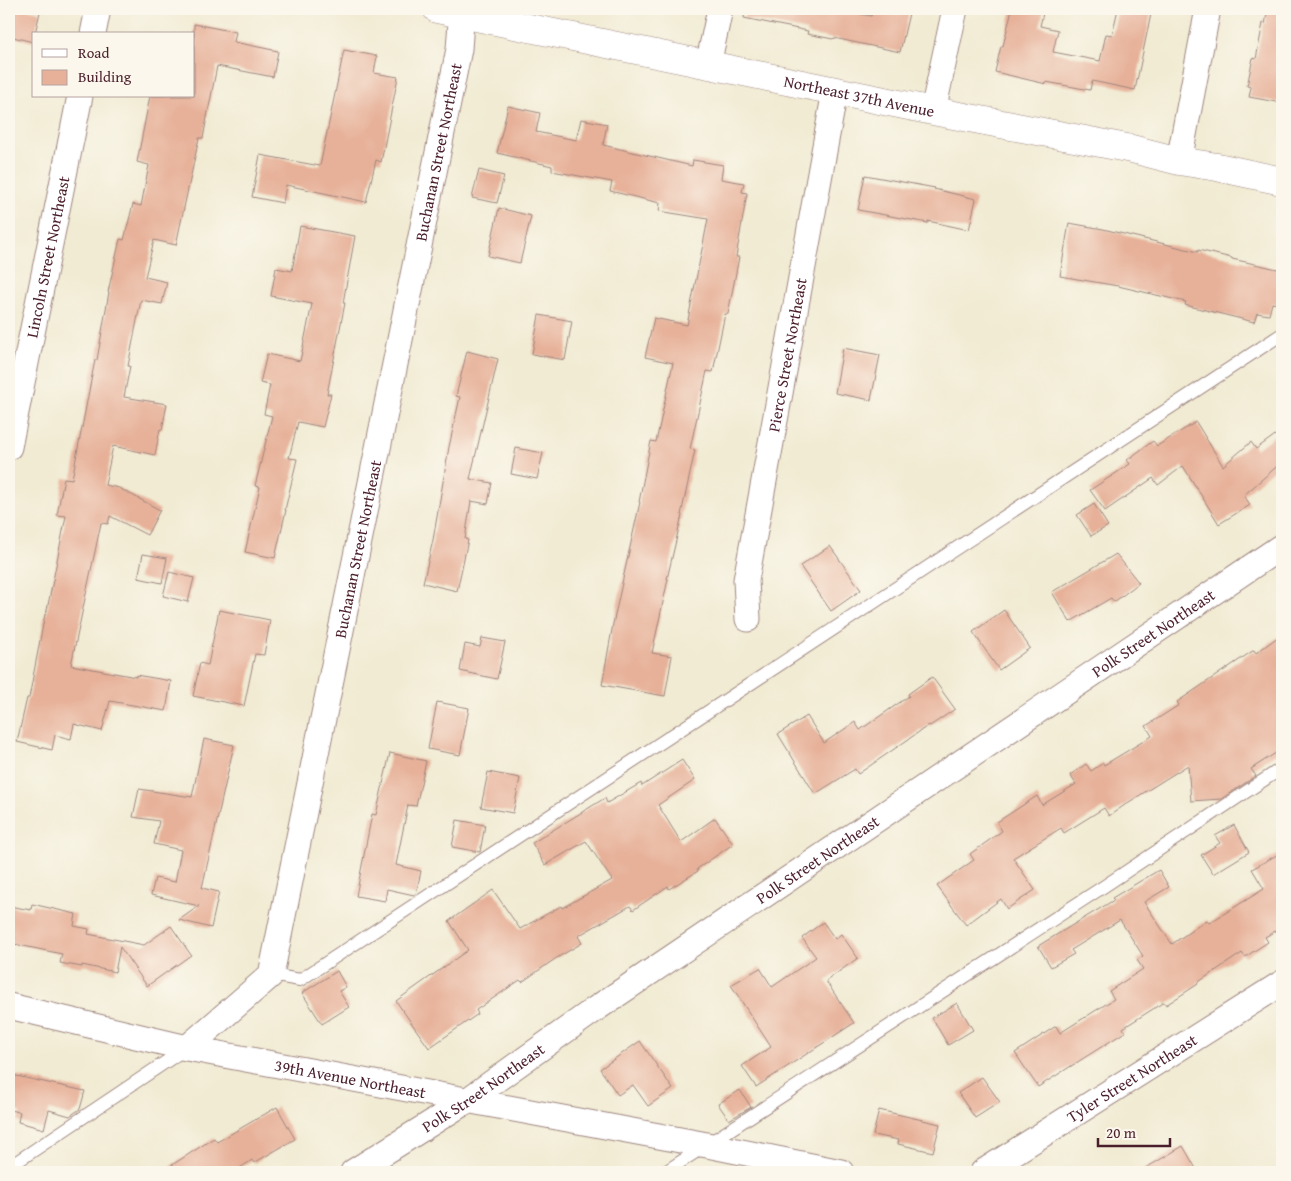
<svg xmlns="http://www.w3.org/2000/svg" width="1291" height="1181" font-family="'Gentium Book Plus',serif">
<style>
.building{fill:#e7b199}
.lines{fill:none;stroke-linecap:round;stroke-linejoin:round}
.lane-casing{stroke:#9e857f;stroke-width:14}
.street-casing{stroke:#9e857f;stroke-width:27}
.secondary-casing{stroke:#9e857f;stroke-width:29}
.lane{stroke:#fff;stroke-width:12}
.street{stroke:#fff;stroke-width:25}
.secondary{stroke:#fff;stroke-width:28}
.labels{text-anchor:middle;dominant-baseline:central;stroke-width:4;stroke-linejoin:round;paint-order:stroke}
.street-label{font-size:16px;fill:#4a1f2b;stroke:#fbf7ec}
</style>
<rect width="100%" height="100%" fill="#fbf7ec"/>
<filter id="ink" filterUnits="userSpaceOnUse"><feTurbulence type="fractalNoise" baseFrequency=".02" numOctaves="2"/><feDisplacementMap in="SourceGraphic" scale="10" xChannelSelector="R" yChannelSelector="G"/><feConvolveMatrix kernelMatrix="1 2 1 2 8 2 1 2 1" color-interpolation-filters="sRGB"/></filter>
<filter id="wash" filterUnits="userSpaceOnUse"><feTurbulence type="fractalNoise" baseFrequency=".0096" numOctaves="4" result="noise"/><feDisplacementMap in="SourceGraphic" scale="20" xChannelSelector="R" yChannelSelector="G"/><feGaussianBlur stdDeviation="1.12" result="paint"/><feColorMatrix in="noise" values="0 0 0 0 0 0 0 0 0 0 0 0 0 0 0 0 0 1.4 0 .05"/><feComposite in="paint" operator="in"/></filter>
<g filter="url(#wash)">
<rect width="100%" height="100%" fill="#f1ebd3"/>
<g id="blocks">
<g class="building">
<path d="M9 9H28L40 12 33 42 9 36Z"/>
<path d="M745 9H833L871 16 873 9H910L900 52 834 38 833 39 807 34 808 31 744 18Z"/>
<path d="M1012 9H1044L1040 26 1058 30 1053 52 1100 61 1106 34 1112 35 1118 9H1152L1135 90 1092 81 1090 90 1046 82V84L995 72 1001 46H1003Z"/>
<path d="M1268 9H1282V103L1249 97 1251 87 1247 86 1253 58 1256 59 1263 23 1265 24Z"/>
<path d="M194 24 236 32 234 42 278 51 273 77 217 66 203 138H199L176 245 154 240 145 277 167 282 162 304 141 300 128 366H130L124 397 167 404 162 430 160 429 155 455 113 446 105 485 119 488 160 510 147 535 110 516 108 524 101 523 71 665 136 677V675L171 681 166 711 110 701 102 731 74 724 71 739 55 735 52 750 17 742 27 698H29L45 614 46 615 66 516 57 515 64 478 72 479 95 360H97L109 292H108L120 239 124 240 133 204 141 206 149 165 137 162 150 96H194Z"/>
<path d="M344 50 377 56 374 73 398 77 381 162 376 160 366 202 286 185 283 203 252 197 260 155 320 166Z"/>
<path d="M508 106 540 113 536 132 576 140 581 119 607 124 603 145 692 166 693 160 723 165 721 179 744 183 742 192 747 193 736 257H739L728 314H725L713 372 707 371 690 449 695 450 681 515H682L667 579H668L652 653 672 656 665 696 602 685 613 624 640 502H639L651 441 656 442 673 363 645 357 654 318 687 325 708 219 659 211 660 203 610 191 612 182 552 171V166L497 153Z"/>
<path d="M479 170 504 176 497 203 472 198Z"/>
<path d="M865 175 935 188 934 189 976 199 969 230 928 221V223L858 210Z"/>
<path d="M499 208 531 216 520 263 488 256Z"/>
<path d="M1069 223 1103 229 1198 252V250L1232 258V259L1282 270V305L1272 303 1269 315 1257 313 1254 322 1185 305 1186 302 1118 286 1060 276Z"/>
<path d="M300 226 355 236 343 303H345L327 394H331L323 427 298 422 289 458 297 459 285 510H286L275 558 245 552 260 487 255 486 272 416 264 414 270 385 260 383 267 354 300 361 312 304 271 296 276 268 292 271Z"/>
<path d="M539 315 572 321 565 360 532 354Z"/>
<path d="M843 348 880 355 871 400 835 393Z"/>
<path d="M467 351 498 359 470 479 492 483 488 504 471 501 465 539 468 540 457 591 423 583 433 540 449 447 460 397 456 396Z"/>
<path d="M1196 422 1223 466 1251 442 1256 449 1282 430V462L1244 495 1250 505 1219 524 1183 466 1158 485 1153 478 1105 511 1090 490 1130 464 1127 460 1153 441 1157 446Z"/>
<path d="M516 448 543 453 537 479 511 474Z"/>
<path d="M1094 504 1108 526 1091 536 1077 515Z"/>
<path d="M830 546 861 590 831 611 800 566Z"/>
<path d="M143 554 167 558 162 583 138 578Z"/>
<path d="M1116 554 1139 583 1114 602 1111 598 1070 622 1052 592Z"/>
<path d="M169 572 194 578 188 602 163 596Z"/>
<path d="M219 610 270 620 264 655 255 654 244 706 193 696 200 663 208 665Z"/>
<path d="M1004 610 1030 648 999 670 973 632Z"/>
<path d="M1282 634V749L1251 769 1256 776 1221 799 1191 801 1188 765 1129 802 1109 816 1104 808 1064 833 1061 828 1013 858 1035 890 1007 909 1001 899 966 925 937 886 974 860 970 854 1002 831 997 822 1037 796 1042 805 1076 784 1070 775 1086 764 1091 771 1103 763 1104 765 1152 736 1146 726 1179 705 1177 702 1254 650 1256 653Z"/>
<path d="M482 638 505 642 497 679 460 671 465 644 480 647Z"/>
<path d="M932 677 955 709 930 726 929 725 858 774 855 769 815 794 778 734 807 716 824 743 855 722 860 730 909 696 908 694Z"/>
<path d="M437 702 469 708 460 755 428 749Z"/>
<path d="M204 739 234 745 202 888 219 892 211 928 179 920 199 906 151 895 155 878 175 882 181 850 154 844 159 821 133 817 139 789 192 797Z"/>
<path d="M390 753 426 761 416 806 408 805 396 865 421 871 416 894 414 895 387 889 385 901 356 896 372 814 376 815Z"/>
<path d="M682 760 695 780 658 805 681 842 715 818 733 844 697 869 698 871 669 889 668 886 633 910 630 906 578 936 582 943 555 959 522 982 520 980 476 1010 478 1014 429 1048 396 1001 468 950 449 921 493 890 520 929 561 906 562 908 612 880 586 841 545 865 532 843 605 798 607 803 641 783 642 786Z"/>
<path d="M488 772 520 778 513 813 481 807Z"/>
<path d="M457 820 485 825 480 852 452 847Z"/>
<path d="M1234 825 1249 852 1213 874 1201 855 1220 843 1215 836Z"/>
<path d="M1282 852V927L1265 937 1268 942 1245 957 1242 953 1197 983 1198 984 1166 1005 1164 1002 1123 1028 1125 1032 1038 1087 1015 1053 1056 1026 1060 1033 1114 999 1109 991 1143 969 1137 960 1143 956 1120 920 1071 950 1074 954 1051 967 1038 946 1114 900 1112 898 1159 870 1169 887 1144 902 1172 944 1207 920 1209 923 1264 889 1252 869Z"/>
<path d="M32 904 76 914 74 926 89 929 88 934 144 945 171 926 191 955 147 986 120 947 115 972 82 965V967L60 963 62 954 9 943V906L31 910Z"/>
<path d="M823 922 835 939 841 934 858 958 826 981 854 1023 756 1087 742 1066 771 1047 731 985 760 968 772 987 816 957 802 938Z"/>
<path d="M337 971 346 987 339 991 349 1007 322 1024 302 993Z"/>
<path d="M957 1003 973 1030 948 1045 932 1018Z"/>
<path d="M640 1041 673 1089 648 1106 633 1085 618 1095 600 1069Z"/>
<path d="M12 1075 85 1091 80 1109 70 1116 49 1110 44 1129 18 1122 20 1112 9 1110V1092Z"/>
<path d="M982 1077 1000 1102 975 1118 958 1093Z"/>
<path d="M740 1090 751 1107 729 1120 718 1104Z"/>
<path d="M277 1107 295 1139 254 1163 252 1160 234 1172H161L214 1138 217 1142Z"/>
<path d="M879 1110 940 1124 933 1152 898 1144 899 1140 873 1135Z"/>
<path d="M1183 1146 1198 1172H1139Z"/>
</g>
</g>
</g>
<g filter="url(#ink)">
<use href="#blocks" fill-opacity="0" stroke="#9e857f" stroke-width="1"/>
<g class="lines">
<defs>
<g id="lane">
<path d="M271 975 300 980 1282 334"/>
<path d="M9 1167 185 1049"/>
<path d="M665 1172 1106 885 1282 768"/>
</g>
<g id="street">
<path d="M93 34 98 9"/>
<path d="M708 65 720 9"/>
<path d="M933 111 955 9"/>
<path d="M1179 161 1208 9"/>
<path id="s1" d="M9 447 80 96"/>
<path id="s2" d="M748 619 746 580 835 91"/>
<path id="s3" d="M9 1006 187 1048 707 1145 841 1172"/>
<path id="s4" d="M187 1048 271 975 459 49 462 9"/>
<path id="s5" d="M353 1172 468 1100 594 1010 1282 546"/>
<path id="s6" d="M983 1172 1282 983"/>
</g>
<g id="secondary">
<path id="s7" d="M437 9 933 111 1132 149 1179 161 1217 167 1282 181"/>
</g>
</defs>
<use href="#lane" class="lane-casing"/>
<use href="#street" class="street-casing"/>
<use href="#secondary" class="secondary-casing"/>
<use href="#lane" class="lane"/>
<use href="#street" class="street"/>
<use href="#secondary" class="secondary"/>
</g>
</g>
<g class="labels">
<g class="street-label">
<text stroke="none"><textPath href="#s7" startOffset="431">Northeast 37th Avenue</textPath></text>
<text stroke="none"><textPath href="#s4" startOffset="951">Buchanan Street Northeast</textPath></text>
<text stroke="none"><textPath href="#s1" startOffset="194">Lincoln Street Northeast</textPath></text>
<text stroke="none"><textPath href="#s2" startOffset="268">Pierce Street Northeast</textPath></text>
<text stroke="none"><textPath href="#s4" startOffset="546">Buchanan Street Northeast</textPath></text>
<text stroke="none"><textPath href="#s5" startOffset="965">Polk Street Northeast</textPath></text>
<text stroke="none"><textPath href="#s5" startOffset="560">Polk Street Northeast</textPath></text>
<text stroke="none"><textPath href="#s3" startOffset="349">39th Avenue Northeast</textPath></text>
<text stroke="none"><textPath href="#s6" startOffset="176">Tyler Street Northeast</textPath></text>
<text stroke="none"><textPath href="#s5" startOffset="155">Polk Street Northeast</textPath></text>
</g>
</g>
<rect width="1291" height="1181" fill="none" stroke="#fbf7ec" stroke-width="30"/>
<rect x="32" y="32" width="162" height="65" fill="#fbf7ec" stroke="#b4a19f"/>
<rect x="42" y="49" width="25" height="8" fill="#ffffff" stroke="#b4a19f"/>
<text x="78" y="58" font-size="15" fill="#4a1f2b">Road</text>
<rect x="42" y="70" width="25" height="15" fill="#e7b199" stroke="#b4a19f"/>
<text x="78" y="82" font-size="15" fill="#4a1f2b">Building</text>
<path d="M1098 1138v8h72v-8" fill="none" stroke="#4a1f2b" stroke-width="2.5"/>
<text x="1106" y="1138" font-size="15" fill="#4a1f2b" stroke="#fbf7ec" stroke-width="4" paint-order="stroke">20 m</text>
</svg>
